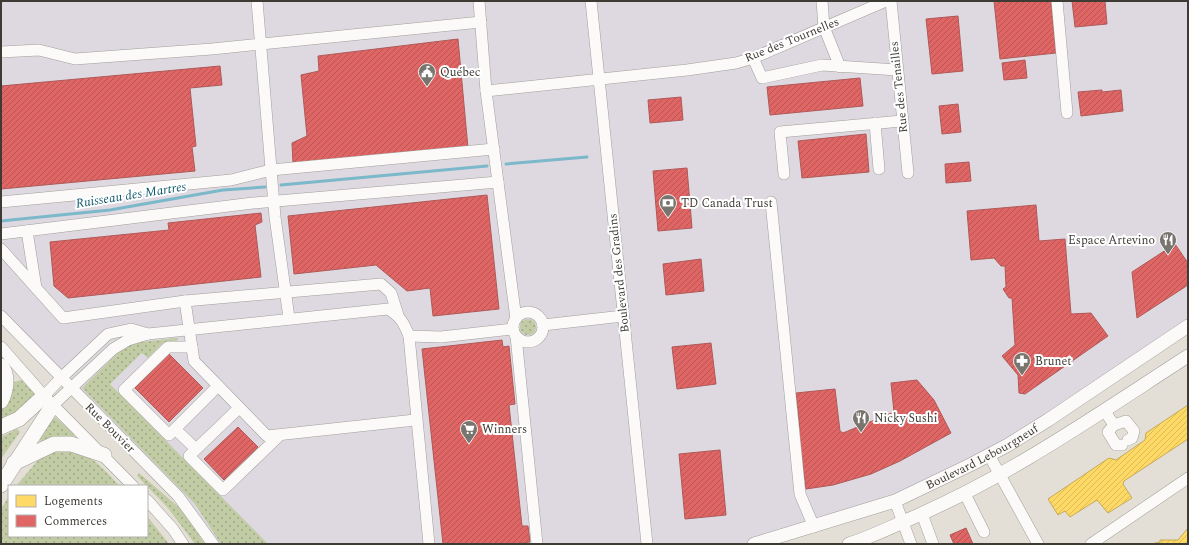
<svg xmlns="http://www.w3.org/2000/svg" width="1189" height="545" font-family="Spectral,serif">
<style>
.commercial{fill:#ded8e1}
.grass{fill:url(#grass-dots)}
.homes{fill:url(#homes-hatch);stroke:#c5aa57}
.shops{fill:url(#shops-hatch);stroke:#af5957}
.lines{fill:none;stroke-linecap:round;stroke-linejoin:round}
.stream{stroke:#7bb8c9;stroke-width:3}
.minor-casing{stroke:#a19e98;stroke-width:12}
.major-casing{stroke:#a19e98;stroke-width:14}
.highway-casing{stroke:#a19e98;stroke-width:16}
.minor{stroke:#fbfaf9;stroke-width:11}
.major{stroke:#fbfaf9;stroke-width:13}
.highway{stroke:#fbfaf9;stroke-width:15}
.labels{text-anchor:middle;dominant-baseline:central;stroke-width:4;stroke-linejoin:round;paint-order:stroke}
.street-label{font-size:12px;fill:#3e3b35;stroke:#fff}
.poi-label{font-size:12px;fill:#3e3b35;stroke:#fff;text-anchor:start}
.water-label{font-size:13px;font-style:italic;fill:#0d586b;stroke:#fff}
</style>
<defs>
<pattern id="grass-dots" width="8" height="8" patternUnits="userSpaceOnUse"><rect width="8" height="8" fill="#c1cca4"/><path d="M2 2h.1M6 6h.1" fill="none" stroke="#9ea786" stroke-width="1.8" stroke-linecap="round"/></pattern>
<pattern id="homes-hatch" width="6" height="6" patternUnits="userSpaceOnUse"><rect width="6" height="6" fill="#ffd966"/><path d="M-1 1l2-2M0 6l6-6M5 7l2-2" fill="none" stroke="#dcbb59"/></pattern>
<pattern id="shops-hatch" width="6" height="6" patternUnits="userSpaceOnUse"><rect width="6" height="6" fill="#e06666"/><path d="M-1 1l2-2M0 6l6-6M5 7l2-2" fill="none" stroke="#b75555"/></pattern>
</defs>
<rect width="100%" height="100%" fill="#e3dfd7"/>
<path class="commercial" d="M1 1H1188V326L940 480 754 544H213L210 538 1 316Z"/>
<g class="grass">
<circle cx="528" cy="327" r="8"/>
<path d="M176 338H178L177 341 163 343 148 358 142 353 110 384 268 544H221L195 504 82 388 122 349 133 343Z"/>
<path d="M21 380 36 395 17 414 1 422V411L10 400 14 382Z"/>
<path d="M55 417 74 434 73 437 41 442 39 436Z"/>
<path d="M17 429 20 432 1 459V437Z"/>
<path d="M60 450C89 449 101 467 120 486H16L40 458Z"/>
<path d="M139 473 181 509 205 544H195L168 508 137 476Z"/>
<path d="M9 496V536H147V516L169 544H1V509Z"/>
</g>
<g class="homes">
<path d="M1188 405V439L1124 481 1123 484 1132 498 1108 513 1097 500 1070 517 1065 511 1058 515 1048 499 1109 458 1116 460 1145 440 1146 433Z"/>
<path d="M1188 528V544H1151L1160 542V540H1178Z"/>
</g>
<g class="shops">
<path d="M994 1H1051L1056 53 1000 59Z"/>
<path d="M1072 1H1105L1107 24 1075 27Z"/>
<path d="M958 16 963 71 932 74 926 19Z"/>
<path d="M458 39 468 148 293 163 292 143 307 136 301 75 319 71 318 56Z"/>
<path d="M1025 60 1027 78 1004 80 1002 63Z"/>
<path d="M220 66 222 85 190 88 196 146 192 147 195 171 1 189V86Z"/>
<path d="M860 78 863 106 770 115 767 87Z"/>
<path d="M1102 90V92L1121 90 1123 111 1081 116 1078 92Z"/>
<path d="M681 97 683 120 650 123 648 100Z"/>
<path d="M958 104 961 132 942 134 939 106Z"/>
<path d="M866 134 869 172 802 178 798 141Z"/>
<path d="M969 162 971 181 946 183 945 164Z"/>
<path d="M687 168 692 228 658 231 653 171Z"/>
<path d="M487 195 499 309 433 316 430 288 407 291 376 265 294 274 288 216Z"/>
<path d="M1036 205 1039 241 1065 239 1071 314 1091 313 1108 336 1025 394 1019 393 1018 375 1002 356 1015 345 1012 298H1009L1003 289 1006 287 1005 266H1001L994 258 971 260 967 211Z"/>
<path d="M261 213 262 222 255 225 261 277 68 298 54 286 50 242 169 230 168 223Z"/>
<path d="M1175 244 1188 263V285L1137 318 1132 272Z"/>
<path d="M701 259 704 291 666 295 663 264Z"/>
<path d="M502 340 503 347 509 346 515 404 509 405 522 526H528L530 542 513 544H443L422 349Z"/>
<path d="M711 343 716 384 677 389 672 347Z"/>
<path d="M169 354 203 388 169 422 135 388Z"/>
<path d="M917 380 934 400 951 433 900 461 871 474 833 485 806 489 799 438 800 430 796 393 835 389 840 431 843 433 894 412 891 383Z"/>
<path d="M238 427 258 447 224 480 204 459Z"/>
<path d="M720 450 726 515 685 519 679 454Z"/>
<path d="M966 528 973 544H954L950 535Z"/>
</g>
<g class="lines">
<g class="stream">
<path d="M506 164 587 157"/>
<path d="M281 185 487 166"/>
<path d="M1 221 110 210 223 190 265 187"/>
</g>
<defs>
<g id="minor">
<path d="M257 1 275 217 289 318"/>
<path d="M479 1 486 91 516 319"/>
<path d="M591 1 647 544"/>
<path d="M822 1 824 27 840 67"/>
<path d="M891 1 908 173"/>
<path d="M1057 1 1067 113"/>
<path d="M1 52 39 50 75 59 212 49 481 22"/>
<path d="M753 58 762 78 822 65 897 70"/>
<path d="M486 91 687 70 736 63 753 58 886 1"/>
<path d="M875 123 879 169"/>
<path d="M784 174 780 132 902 121"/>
<path d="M1 202 231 180 271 170 494 149"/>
<path d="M771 202 800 494 814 527"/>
<path d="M27 231 36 288"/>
<path d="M1 234 253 203 498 182"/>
<path d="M1 249 63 318 185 301 381 284 391 293 398 315"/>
<path d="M185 301 194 361 267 436 415 420"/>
<circle cx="528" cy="327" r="15"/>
<path d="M1 316 178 496 213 544"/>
<path d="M543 325 623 316"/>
<path d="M148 334 388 309C400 316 404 323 409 336L429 544"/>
<path d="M409 336 441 337 513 329"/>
<path d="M516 336 537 544"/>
<path d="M1 347 44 396 133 486"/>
<path d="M192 347H168L124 390 169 435 218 386"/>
<path d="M44 396 61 378 108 334 131 329 148 334 128 340 113 349 53 405"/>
<path d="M239 408 189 456 223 490 280 435"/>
<path d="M1104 410 1114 425 1126 421 1134 431 1132 438 1128 440"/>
<path d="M1114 425 1108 432 1116 445H1122"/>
<path d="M175 429 196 449"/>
<path d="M989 455 1038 544"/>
<path d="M965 494 984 532"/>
<path d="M147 500 173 529 183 544"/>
<path d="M895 501 911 544"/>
<path d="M922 514 933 544"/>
<path d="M1091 544 1188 478"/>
</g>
<g id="major">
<path id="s1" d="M754 544 895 501 972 464 1008 445 1048 420 1188 326"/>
<path d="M849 544C868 538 887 529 905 521 1007 478 1095 416 1188 356"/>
</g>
<g id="highway">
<path d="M1 366C9 376 6 391 1 401"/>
<path d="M1 427 19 419 44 396"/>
<path d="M14 463 54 444H71L104 455"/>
<path d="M1 485 53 405"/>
</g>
</defs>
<use href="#minor" class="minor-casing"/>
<use href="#major" class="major-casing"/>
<use href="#highway" class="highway-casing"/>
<use href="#minor" class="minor"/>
<use href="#major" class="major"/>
<use href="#highway" class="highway"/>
</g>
<defs>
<symbol id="civic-pin" viewBox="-11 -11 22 30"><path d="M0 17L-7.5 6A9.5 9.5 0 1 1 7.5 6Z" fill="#78746e" stroke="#fff"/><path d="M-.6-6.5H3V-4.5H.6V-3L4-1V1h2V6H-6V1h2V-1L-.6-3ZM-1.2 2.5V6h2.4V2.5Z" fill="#fff"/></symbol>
<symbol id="bank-pin" viewBox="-11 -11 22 30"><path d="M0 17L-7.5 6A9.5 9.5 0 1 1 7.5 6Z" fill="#78746e" stroke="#fff"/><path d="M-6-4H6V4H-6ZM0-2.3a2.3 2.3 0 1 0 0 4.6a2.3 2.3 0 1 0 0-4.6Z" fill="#fff"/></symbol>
<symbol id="restaurant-pin" viewBox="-11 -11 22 30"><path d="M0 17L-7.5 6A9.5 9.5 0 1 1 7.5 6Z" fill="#78746e" stroke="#fff"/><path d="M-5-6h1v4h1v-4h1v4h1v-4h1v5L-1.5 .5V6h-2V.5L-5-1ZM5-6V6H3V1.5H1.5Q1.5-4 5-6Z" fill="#fff"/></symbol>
<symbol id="pharmacy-pin" viewBox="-11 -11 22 30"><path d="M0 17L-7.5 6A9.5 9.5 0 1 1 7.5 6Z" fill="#78746e" stroke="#fff"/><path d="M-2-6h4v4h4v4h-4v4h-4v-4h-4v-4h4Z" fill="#fff"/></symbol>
<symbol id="supermarket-pin" viewBox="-11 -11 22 30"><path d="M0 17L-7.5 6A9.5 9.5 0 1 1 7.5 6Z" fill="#78746e" stroke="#fff"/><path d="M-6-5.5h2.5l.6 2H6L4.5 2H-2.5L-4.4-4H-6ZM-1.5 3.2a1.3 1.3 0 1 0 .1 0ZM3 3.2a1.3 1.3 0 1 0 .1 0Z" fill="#fff"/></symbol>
</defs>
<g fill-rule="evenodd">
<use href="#civic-pin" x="417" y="62" width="20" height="27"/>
<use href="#bank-pin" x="658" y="193" width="20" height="27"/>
<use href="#restaurant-pin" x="1158" y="230" width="20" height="27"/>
<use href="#pharmacy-pin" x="1012" y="351" width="20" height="27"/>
<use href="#restaurant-pin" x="851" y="408" width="20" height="27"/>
<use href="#supermarket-pin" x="459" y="419" width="20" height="27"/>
</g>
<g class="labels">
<g class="street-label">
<text transform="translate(792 40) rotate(-22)">Rue des Tournelles</text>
<text transform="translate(899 87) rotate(-96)">Rue des Tenailles</text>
<text transform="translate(619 273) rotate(-96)">Boulevard des Gradins</text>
<text transform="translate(110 428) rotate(45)">Rue Bouvier</text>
<text stroke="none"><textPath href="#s1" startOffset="245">Boulevard Lebourgneuf</textPath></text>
</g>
<g class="poi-label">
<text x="440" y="72">Québec</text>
<text x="681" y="203">TD Canada Trust</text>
<text x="1155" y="240" text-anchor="end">Espace Artevino</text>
<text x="1035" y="361">Brunet</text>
<text x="874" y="418">Nicky Sushi</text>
<text x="482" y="429">Winners</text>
</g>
<g class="water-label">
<text transform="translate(131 195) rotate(-9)">Ruisseau des Martres</text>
</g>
</g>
<rect width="1189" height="545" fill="none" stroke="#3e3b35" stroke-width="4"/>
<rect x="8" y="485" width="140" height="52" fill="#ffffff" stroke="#b2b1ae"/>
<rect x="16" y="495" width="20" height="12" fill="#ffd966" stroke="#b2b1ae"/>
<text x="44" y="505" font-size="12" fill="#3e3b35">Logements</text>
<rect x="16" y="515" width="20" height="12" fill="#e06666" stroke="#b2b1ae"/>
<text x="44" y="525" font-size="12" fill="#3e3b35">Commerces</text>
</svg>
